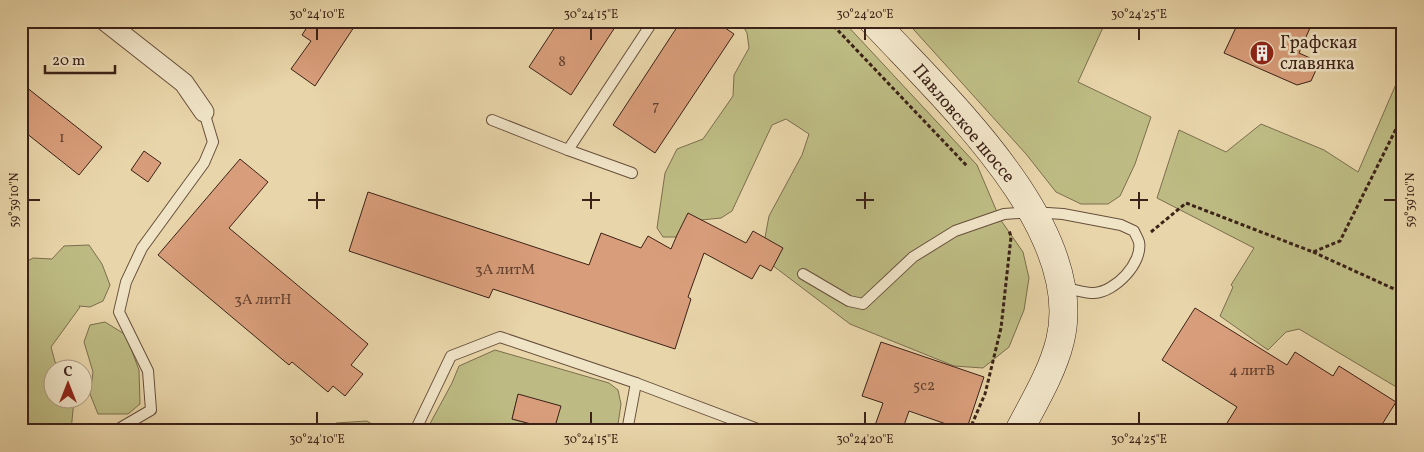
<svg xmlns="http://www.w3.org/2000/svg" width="1424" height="452" font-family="Vollkorn,serif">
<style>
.green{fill:#bdbb83;stroke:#7c6e4e;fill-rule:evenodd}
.building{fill:#d89d7a;stroke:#3c2218}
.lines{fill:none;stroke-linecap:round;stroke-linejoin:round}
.service-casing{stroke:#674f3c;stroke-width:12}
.minor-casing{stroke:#674f3c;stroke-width:21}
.secondary-casing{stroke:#3c2218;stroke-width:29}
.path{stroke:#3c2218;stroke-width:3;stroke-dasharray:4 2.5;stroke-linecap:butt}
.service{stroke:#f0e4c7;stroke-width:10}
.minor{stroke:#f0e4c7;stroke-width:19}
.secondary{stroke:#f0e4c7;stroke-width:28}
.ticks{fill:none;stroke:#3c2218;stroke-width:2}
.labels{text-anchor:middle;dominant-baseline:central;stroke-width:5;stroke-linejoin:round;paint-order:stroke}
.number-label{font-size:15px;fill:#634130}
.poi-label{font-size:18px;fill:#3c2218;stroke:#f0e4c7;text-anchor:start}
.street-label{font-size:18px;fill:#3c2218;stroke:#f0e4c7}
.neatline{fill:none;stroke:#3c2218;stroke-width:2}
.ticks-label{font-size:12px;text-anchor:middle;fill:#3c2218}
</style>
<rect width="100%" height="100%" fill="#e8d5a9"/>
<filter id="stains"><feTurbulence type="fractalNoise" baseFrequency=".004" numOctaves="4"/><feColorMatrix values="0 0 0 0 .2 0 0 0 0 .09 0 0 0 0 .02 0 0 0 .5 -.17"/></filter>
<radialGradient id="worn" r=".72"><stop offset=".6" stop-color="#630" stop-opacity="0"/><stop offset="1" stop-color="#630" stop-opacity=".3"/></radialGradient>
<g class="green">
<path d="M740 21H843L977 165 1000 219 1023 252 1029 278 1024 310 1009 347 983 368 954 366 850 324 772 265 764 243 769 216 802 155 809 134 786 119 772 125 732 211 721 218 691 221 680 237H663L657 228 665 173 677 149 703 139 733 96 734 75 749 48 747 33Z"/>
<path d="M906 21H1106L1078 82 1151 117 1135 164 1120 196 1108 204H1081L1056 192 1026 154Z"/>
<path d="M1403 68V391L1299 329 1286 332 1268 350 1220 316 1233 287 1231 285 1254 248 1157 198 1179 130 1226 152 1261 124 1324 150 1358 172Z"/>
<path d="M89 245 102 264 110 285 103 301 90 307 79 306 80 307 51 347 55 362 60 369 52 370V400H74L71 431H21V260L24 263 33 258 52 259 64 246Z"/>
<path d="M105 322 126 335 139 370 140 404 128 414H98L90 394 93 372 84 342 90 325Z"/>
<path d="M495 350 609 383 618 390 621 404 617 431H426L452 383 459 366ZM518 395 560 406 554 430 512 419Z"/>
<path d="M367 421 383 431H328L336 423Z"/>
</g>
<g class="building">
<path d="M311 21H358L315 86 291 69 311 41 302 35Z"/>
<path d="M559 21H619L571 95 529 67Z"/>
<path d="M681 21H715L734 34 655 153 613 125Z"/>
<path d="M1239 21H1313L1299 53 1310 58 1316 70 1311 81 1297 85 1224 53Z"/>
<path d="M21 83 102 147 79 175 21 129Z"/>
<path d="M144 151 161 163 148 182 131 170Z"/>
<path d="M240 159 268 182 229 228 368 344 351 365 363 374 345 396 333 386 328 392 292 362 289 365 158 255Z"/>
<path d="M368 192 589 265 601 233 641 248 648 236 671 249 677 235 688 213 746 243 753 231 783 248 771 271 760 265 752 279 704 253 688 297 691 299 675 349 493 289 489 298 349 251Z"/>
<path d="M1195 308 1287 365 1295 352 1333 376 1339 366 1396 402 1378 431H1222L1237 407 1162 360Z"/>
<path d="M881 342 984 377 966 431 909 411 902 431H873L883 403 862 396Z"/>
<path d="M518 394 561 406 554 430 512 419Z"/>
</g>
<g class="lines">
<defs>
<g id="service">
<path d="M492 120 568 150 632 173"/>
<path d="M568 150 653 21"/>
<path d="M803 274 849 301 863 304 913 257 955 231 1004 214 1032 212 1063 214 1121 225 1134 231C1135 234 1138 238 1139 242 1143 263 1115 292 1094 293 1085 293 1073 289 1064 288"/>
<path d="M115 431 151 410 148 371 119 312 126 282 142 248 204 163 213 142 204 112"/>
<path d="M415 431 451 356 500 337 636 383 763 431"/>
<path d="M627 431 636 383"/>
</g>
<path id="minor" d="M105 21 184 83 204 112"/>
<path id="secondary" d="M873 21C942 96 1088 228 1060 341 1052 373 1034 402 1019 431"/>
</defs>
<use href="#service" class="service-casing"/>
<use href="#minor" class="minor-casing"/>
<use href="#secondary" class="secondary-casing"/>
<g class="path">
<path d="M829 21 967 166"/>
<path d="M1151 232 1186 203 1313 252 1340 241 1403 115"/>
<path d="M1313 252 1403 293"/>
<path d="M969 431 985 394 1001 328 1011 237 1009 230"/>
</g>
<use href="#service" class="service"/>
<use href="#minor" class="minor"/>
<use href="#secondary" class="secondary"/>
</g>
<path class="ticks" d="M317 28V40M591 28V40M865 28V40M1139 28V40M317 192V209M591 192V209M865 192V209M1139 192V209M28 200H40M308 200H325M582 200H600M856 200H874M1130 200H1148M1384 200H1396M317 412V424M591 412V424M865 412V424M1139 412V424"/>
<defs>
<symbol id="building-disc" viewBox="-11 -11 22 22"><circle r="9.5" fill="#8f2418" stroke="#f0e4c7"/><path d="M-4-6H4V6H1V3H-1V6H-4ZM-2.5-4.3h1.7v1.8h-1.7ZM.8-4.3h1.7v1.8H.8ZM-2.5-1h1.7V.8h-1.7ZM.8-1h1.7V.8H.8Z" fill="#fff"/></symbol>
</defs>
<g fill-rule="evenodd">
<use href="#building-disc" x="1248" y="39" width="28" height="28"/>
</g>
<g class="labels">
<g class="number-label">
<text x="562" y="62">8</text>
<text x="656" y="106">7</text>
<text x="62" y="138">1</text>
<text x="505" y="270">3А литМ</text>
<text x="263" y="300">3А литН</text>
<text x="1252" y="371">4 литВ</text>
<text x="924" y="386">5с2</text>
</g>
<g class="poi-label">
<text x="1280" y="43">Графская<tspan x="1280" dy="21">славянка</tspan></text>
</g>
<g class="street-label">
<text transform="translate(963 124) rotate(50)">Павловское шоссе</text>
</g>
</g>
<rect width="1424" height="452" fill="none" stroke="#e8d5a9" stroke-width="55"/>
<g transform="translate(68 384)"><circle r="24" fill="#f0e4c7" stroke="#a89681"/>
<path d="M0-4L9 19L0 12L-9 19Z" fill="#8f2418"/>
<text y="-8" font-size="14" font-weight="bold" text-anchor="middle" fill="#3c2218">С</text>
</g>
<path d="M45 65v8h70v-8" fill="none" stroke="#3c2218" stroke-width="2.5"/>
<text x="52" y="65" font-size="15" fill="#3c2218" stroke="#f0e4c7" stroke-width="4" paint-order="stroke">20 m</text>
<rect x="28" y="28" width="1368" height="396" class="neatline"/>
<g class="ticks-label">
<text x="317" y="18">30°24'10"E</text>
<text x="591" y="18">30°24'15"E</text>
<text x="865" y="18">30°24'20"E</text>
<text x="1139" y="18">30°24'25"E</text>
<text transform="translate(14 200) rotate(-90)" y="4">59°39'10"N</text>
<text transform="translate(1410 200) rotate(-90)" y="4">59°39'10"N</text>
<text x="317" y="443">30°24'10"E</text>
<text x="591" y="443">30°24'15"E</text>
<text x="865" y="443">30°24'20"E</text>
<text x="1139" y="443">30°24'25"E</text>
</g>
<rect width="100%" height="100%" filter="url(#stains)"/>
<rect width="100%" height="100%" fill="url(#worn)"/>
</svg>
